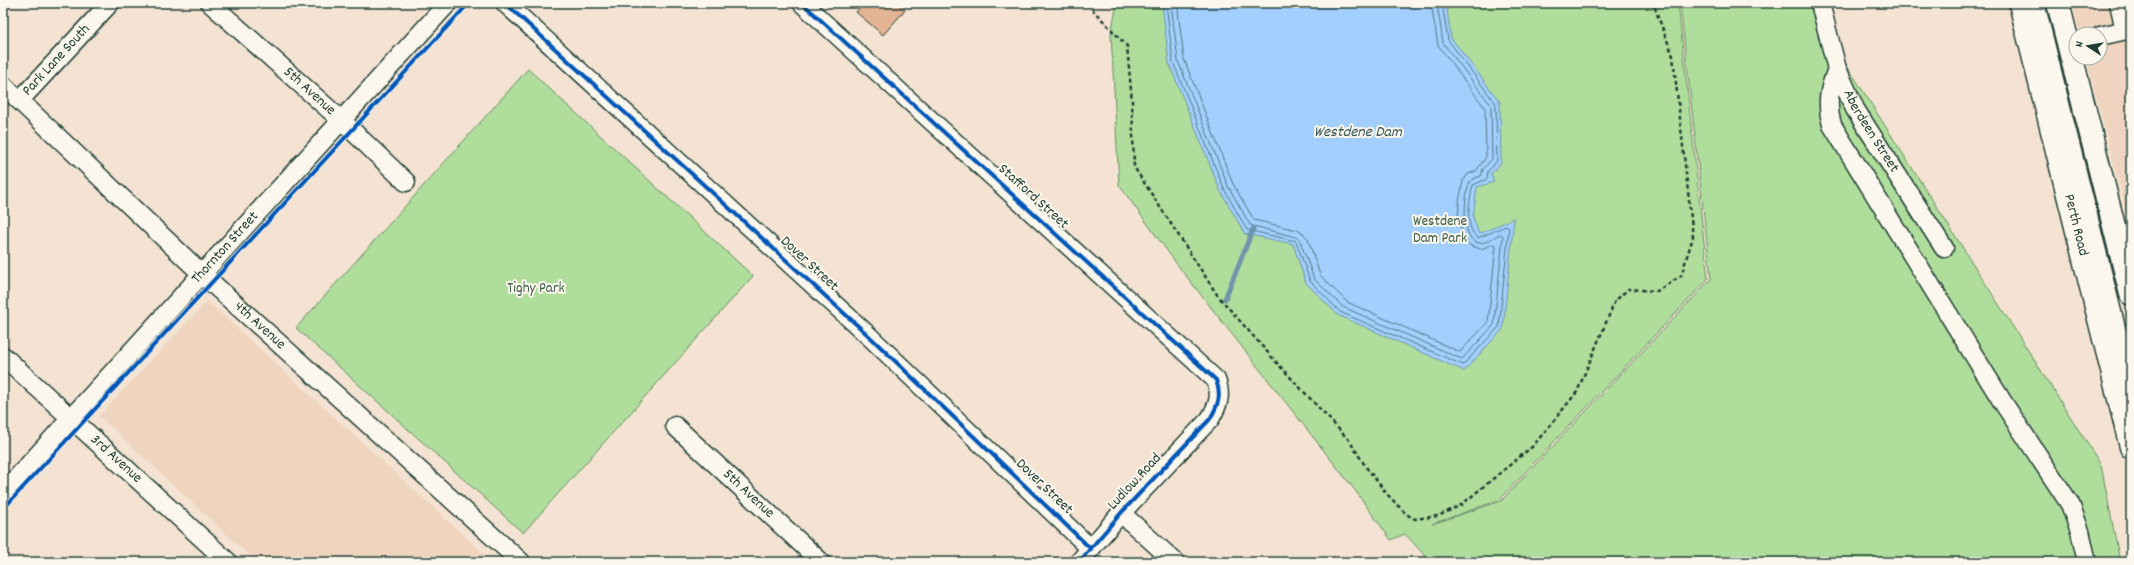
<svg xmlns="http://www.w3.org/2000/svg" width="2134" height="565" font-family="Dekko,sans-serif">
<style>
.built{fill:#efd5bf}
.green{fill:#afdd9b;stroke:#678d68}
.water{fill:#a2cffd;stroke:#6e95ad}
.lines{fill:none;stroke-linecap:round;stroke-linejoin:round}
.shore{stroke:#537784;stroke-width:1}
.stream{stroke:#6e95ad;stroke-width:5}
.building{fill:#e3b394;stroke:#1f3d34}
.minor-casing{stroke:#1f3d34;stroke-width:21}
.major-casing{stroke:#1f3d34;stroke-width:25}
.path{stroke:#1f3d34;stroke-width:2.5;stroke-dasharray:4 3;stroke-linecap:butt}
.minor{stroke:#fbf7ec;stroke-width:18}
.major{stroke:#fbf7ec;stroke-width:22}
.cycleway-casing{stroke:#fbf7ec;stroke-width:6}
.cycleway{stroke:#0057b8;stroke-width:4}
.labels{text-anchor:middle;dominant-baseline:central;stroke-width:4;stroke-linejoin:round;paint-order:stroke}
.street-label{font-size:15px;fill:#1f3d34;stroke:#fbf7ec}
.park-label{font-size:15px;fill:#3c5d49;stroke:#fbf7ec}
.water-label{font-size:16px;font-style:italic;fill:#395a5c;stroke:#fbf7ec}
</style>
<rect width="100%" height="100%" fill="#f4e3d2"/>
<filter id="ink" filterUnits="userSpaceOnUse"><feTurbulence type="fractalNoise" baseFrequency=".025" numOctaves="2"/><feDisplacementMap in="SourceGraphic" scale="8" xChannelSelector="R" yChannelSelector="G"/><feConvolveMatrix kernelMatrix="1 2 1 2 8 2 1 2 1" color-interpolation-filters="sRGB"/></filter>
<g filter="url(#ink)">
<g class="built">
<path d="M2072 3H2131V229L2086 58H2100V34H2080Z"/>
<path d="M207 301 493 562H256L99 416Z"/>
</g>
<g class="green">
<path d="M1117 3H1678L1708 279 1499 500 1432 524 1501 501 1711 279 1680 3H1807L2101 465 2120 562H1431L1405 534 1391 540 1354 489 1179 267 1119 185 1111 33Z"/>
<path d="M528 69 753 276 523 533 296 328Z"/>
</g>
<path class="water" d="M1162 3H1446L1451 38 1500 102 1501 163 1491 174 1494 182 1477 187 1473 217 1479 234 1514 218 1503 329 1464 371 1338 315 1306 283 1293 244 1245 234 1220 190 1169 63Z"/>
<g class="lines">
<g class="shore">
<path d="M1166 3 1173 62 1224 189 1247 230 1296 241 1310 281 1340 312 1463 365 1499 327 1509 228 1506 226 1478 238C1463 227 1470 200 1473 185L1487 179 1488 171 1497 161 1496 104 1448 40 1442 3"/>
<path d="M1171 3 1178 61 1228 186 1250 225 1299 238 1314 279 1343 307 1462 359 1494 325 1503 236 1500 234C1494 237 1486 243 1480 243 1459 242 1465 195 1469 183L1473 179 1481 176 1483 169 1492 159 1491 105 1443 43 1437 3"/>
<path d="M1177 3 1184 59 1233 184 1254 220 1297 230 1303 233 1308 239 1320 275 1347 302 1460 352 1488 322 1496 246 1493 244 1481 249 1471 246 1466 241 1458 221 1459 202 1463 181 1468 174 1476 171 1486 157 1485 108 1438 45 1431 3"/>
</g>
<path class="stream" d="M1225 299 1253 229"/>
</g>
<path class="building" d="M864 3H897L905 10 883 35 856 12Z"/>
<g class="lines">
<defs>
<g id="minor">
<path id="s1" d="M210 3 341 120 406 182"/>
<path d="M505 3 869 336 1091 549"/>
<path d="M802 3 1216 380C1222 396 1218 405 1210 419L1121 513 1079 562"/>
<path id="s2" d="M1820 3 1837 69 1855 109 1944 248"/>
<path d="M2035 3 2131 388"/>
<path d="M2119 3 2125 30"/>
<path d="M2100 36 2131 29"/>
<path d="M1837 69C1829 89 1826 105 1832 125L2002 401 2070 504 2080 531 2087 562"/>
<path id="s3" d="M3 85 202 274 521 562"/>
<path id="s4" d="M20 100 110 3"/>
<path id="s5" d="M3 356 228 562"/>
<path id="s6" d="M675 426 821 562"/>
<path id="s7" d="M3 493 448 3"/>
<path d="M1121 513 1175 562"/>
</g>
<g id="major">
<path id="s8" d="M2020 3 2131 447"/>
<path d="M2058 3 2131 294"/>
</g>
</defs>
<use href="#minor" class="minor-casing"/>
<use href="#major" class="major-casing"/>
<path class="path" d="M1088 3 1091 8 1127 46 1132 101 1134 167 1218 296 1277 363 1349 440 1366 467 1387 494 1406 514 1415 519 1438 516 1461 505 1533 446 1577 392 1615 301 1628 289 1657 291 1681 276 1693 237 1673 56 1653 3"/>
<use href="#minor" class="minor"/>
<use href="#major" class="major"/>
<defs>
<g id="cycleway">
<path d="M505 3 869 336 1091 549"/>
<path d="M802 3 1216 380C1222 396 1218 405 1210 419L1121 513 1079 562"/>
<path d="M3 509 469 3"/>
</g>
</defs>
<use href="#cycleway" class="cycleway-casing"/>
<use href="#cycleway" class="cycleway"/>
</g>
</g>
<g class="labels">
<g class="street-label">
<text stroke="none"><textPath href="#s4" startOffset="54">Park Lane South</textPath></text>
<text stroke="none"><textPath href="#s1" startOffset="133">5th Avenue</textPath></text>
<text stroke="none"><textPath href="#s2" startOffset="139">Aberdeen Street</textPath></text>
<text transform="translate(1033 197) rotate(42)">Stafford Street</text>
<text stroke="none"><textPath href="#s8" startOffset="229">Perth Road</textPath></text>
<text stroke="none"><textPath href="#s7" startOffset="331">Thornton Street</textPath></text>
<text transform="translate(809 264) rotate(43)">Dover Street</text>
<text stroke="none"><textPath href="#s3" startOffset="352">4th Avenue</textPath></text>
<text stroke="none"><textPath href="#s5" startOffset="153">3rd Avenue</textPath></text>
<text transform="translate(1135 482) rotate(-47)">Ludlow Road</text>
<text transform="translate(1044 487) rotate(44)">Dover Street</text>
<text stroke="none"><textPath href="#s6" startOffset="100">5th Avenue</textPath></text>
</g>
<g class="park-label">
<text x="1440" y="222">Westdene<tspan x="1440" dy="17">Dam Park</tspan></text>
<text x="536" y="289">Tighy Park</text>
</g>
<g class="water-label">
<text x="1358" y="132">Westdene Dam</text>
</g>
</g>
<rect width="2134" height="565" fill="none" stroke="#fbf7ec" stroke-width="16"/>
<rect x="8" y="8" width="2118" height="549" fill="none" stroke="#1f3d34" stroke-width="1.5" filter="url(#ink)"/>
<g transform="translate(2088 46) rotate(282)"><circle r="19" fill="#fbf7ec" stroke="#a3ada2"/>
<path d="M0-3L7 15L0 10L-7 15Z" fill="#1f3d34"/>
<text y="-6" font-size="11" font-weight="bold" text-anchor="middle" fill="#1f3d34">N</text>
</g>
</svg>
